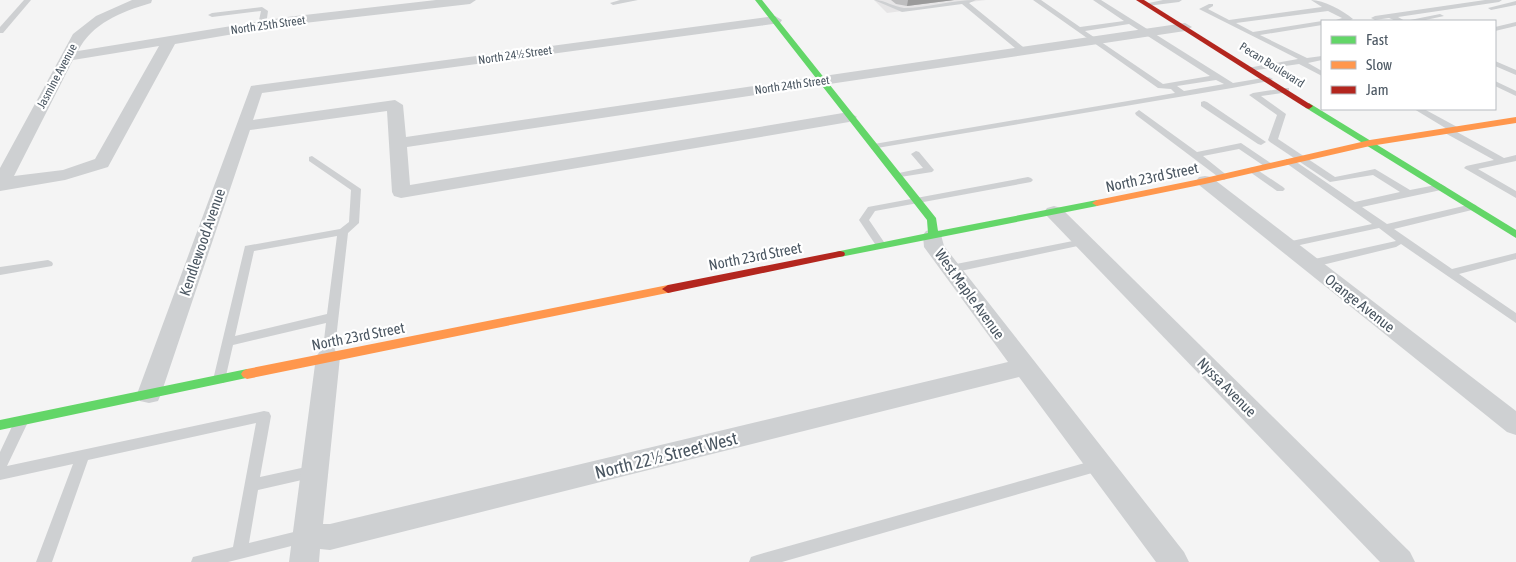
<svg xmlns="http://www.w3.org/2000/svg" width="1516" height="562" font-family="'Asap Condensed',sans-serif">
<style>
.education{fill:#e6e5e6}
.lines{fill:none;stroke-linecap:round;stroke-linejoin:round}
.lane{fill:#ced0d2;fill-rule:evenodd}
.street{fill:#ced0d2;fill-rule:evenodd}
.fast{fill:#63d668;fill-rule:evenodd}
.slow{fill:#ff974d;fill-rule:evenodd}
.jam{fill:#b3261e;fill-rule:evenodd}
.wall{fill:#bebebf}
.shaded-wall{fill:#9b9b9b}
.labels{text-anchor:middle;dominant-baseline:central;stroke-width:4.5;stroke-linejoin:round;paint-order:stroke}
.far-street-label{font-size:12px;fill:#4a5661;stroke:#fff}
.street-label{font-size:15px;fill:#4a5661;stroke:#fff}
.near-street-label{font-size:18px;fill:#4a5661;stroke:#fff}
</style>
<rect width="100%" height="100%" fill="#f4f4f4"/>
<path class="education" d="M874 0H986L887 13Z"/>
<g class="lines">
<g class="lane">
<path d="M24 0H31L3 33H0V27Z"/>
<path d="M620 0H638L613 5 610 3Z"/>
<path d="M874 0C885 0 894 7 904 8 927 8 952 0 976 0L969 3 1028 51 1021 53 962 4 902 12Z"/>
<path d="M1033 0H1041L1080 27 1124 21 1093 0H1101L1233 83 1269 77 1273 79 1269 81 1232 88 871 149V145L874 144 1175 93 1171 89 1158 88ZM1129 24 1210 76 1163 84 1085 31ZM1216 80 1224 84 1184 91 1177 86Z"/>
<path d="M1163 0H1182L1179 2 1147 6 1144 4Z"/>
<path d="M1311 0C1324 0 1342 10 1353 19L1348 21H1333L1342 18 1328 11 1236 23 1253 32 1322 21H1324L1322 25 1260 35 1307 58 1322 56V60L1308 63 1322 71V76L1299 64 1250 71V67H1253L1298 59 1199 9 1209 4H1213V6L1208 9 1229 20 1322 7Z"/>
<path d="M1485 0H1502L1499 2 1398 17 1405 21 1440 14 1444 16 1421 21H1396L1389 18 1375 20 1371 18 1375 16Z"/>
<path d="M1516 1V5L1491 10 1488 8Z"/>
<path d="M262 7 268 11 266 25 262 27 258 25 261 11 212 17 208 15 212 13Z"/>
<path d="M1516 22V26L1495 31V27Z"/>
<path d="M1495 61 1516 70V75L1495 66Z"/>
<path d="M1495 81 1516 91V96L1495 86Z"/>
<path d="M1286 88H1289V92L1261 96 1286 114 1278 139 1335 177 1375 169 1410 190 1441 184 1446 187 1441 190 1362 207 1387 224 1472 204 1476 205 1477 207 1476 209 1394 229 1452 269 1516 253V259L1459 274 1516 313V323L1401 244 1396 247 1310 268 1305 264 1310 260 1396 241 1379 228 1286 248 1282 247 1281 245 1282 243 1372 224 1286 163V159H1292L1355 202 1400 192 1373 175 1330 182 1270 142 1268 140 1277 115 1249 95 1253 93Z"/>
<path d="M1204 101 1207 102 1266 142 1261 145 1258 144 1201 106V102Z"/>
<path d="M1414 109H1424L1459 128 1460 130 1457 132 1504 158 1516 155V161L1478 169 1516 191V198L1464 168 1466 166 1494 160 1445 133 1444 131 1447 129Z"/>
<path d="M1139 110 1197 152 1241 143 1275 166 1270 169 1267 168 1239 149 1203 156 1229 177 1224 180 1221 179 1136 115 1135 113Z"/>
<path d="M916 151 919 152 934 170 932 172 894 178V174L923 168 911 154Z"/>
<path d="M312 156 361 189 359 223 348 233 334 357 332 360H324L322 357 326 323 233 345 225 380 224 383H214L213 380 245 246 340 229 349 222 351 190 309 161V157ZM337 236 327 314 235 336 254 251Z"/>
<path d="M1253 167 1283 187 1285 189 1283 191H1277L1250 172V168Z"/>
<path d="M1028 177 1031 178 1033 180 1031 182 875 211 869 220 886 245 881 248 877 247 859 220 868 207Z"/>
<path d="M1083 239 1088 242 1087 244 951 273 945 269 951 265Z"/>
<path d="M48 260 52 262 53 264 52 266 0 275V267Z"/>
<path d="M264 411 269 412 271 416 260 477 315 465 320 467 322 471 320 475 315 477 258 490 249 543 306 529 311 531 314 536 311 541 228 562H191L193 557 233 547 256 423 88 460 52 562H36L73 464 0 480V452L16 418 21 417 26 418 28 422 7 466Z"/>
<path d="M1099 459 1104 461 1106 465 1104 469 1099 471 782 562H749L751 557 757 555Z"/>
</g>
<g class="street">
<path d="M132 0H152L151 3C121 12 92 23 78 51L287 17 436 0H476L470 4 287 25 175 44 108 167 65 180 0 191V168L73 34 96 16ZM159 46 95 159 63 170 14 176 73 60Z"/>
<path d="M775 16 782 20 780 23 262 93 253 120 395 100 403 105 406 137 1185 23 1192 27 1185 31 407 147 410 185 849 112 857 117 849 122 401 198 394 196 392 192 387 111 250 130 161 394 158 401 149 403 140 401 137 394 251 86Z"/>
<path d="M1205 176 1211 177 1516 411V435L1507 432 1199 185 1196 181 1199 177Z"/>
<path d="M1054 206 1061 208 1410 552 1415 562H1380L1047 216 1044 212 1047 208Z"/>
<path d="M933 229 940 231 944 246 1184 552 1189 562H1156L1019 377 330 550 320 549 319 562H289L316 357 320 351 328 348 336 351 340 357 323 524H330L1008 362 924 247 923 235 926 231Z"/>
</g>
<g class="fast">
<path d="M755 0H762L936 218 938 231 1097 200 1102 203 1097 206 840 257 836 256 835 254 836 252 840 251 928 233 927 220Z"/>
<path d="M1309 103 1516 230V238L1306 108 1305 106Z"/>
<path d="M247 369 251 371 253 374 251 377 0 430V420Z"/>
</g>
<g class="slow">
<path d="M1516 117V123L1370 146 1205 184 1097 206 1092 203 1097 200 1205 178 1370 140Z"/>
<path d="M668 285 672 286 674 289 672 292 247 379 243 377 241 374 243 371 247 369Z"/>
</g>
<g class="jam">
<path d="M1136 0H1144L1313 106 1309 109 1306 108Z"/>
<path d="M840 251 844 252 845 254 844 256 668 293 662 289 668 285Z"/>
</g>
</g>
<path class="wall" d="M891 0H954L907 6 896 4Z"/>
<path class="shaded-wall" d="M908 0H954L907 6Z"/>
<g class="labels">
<g class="far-street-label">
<text transform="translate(268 25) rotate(-8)">North 25th Street</text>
<text transform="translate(515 55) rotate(-8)">North 24½ Street</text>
<text transform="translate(1272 65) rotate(32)">Pecan Boulevard</text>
<text transform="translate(57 76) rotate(-62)">Jasmine Avenue</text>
<text transform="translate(792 85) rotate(-8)">North 24th Street</text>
</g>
<g class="street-label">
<text transform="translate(1152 177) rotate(-12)">North 23rd Street</text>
<text transform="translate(202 242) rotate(-71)">Kendlewood Avenue</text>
<text transform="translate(755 256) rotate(-11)">North 23rd Street</text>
<text transform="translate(970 294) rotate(54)">West Maple Avenue</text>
<text transform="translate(1360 303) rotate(38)">Orange Avenue</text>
<text transform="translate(358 336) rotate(-11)">North 23rd Street</text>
<text transform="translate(1227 387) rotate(45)">Nyssa Avenue</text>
</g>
<g class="near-street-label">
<text transform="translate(666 455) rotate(-14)">North 22½ Street West</text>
</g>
</g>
<rect x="1321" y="20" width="175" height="90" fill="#ffffff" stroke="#b7bbc0"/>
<rect x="1331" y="36" width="25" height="8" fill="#63d668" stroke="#b7bbc0"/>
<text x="1366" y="45" font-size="15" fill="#4a5661">Fast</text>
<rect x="1331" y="61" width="25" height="8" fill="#ff974d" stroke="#b7bbc0"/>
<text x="1366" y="70" font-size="15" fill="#4a5661">Slow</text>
<rect x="1331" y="86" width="25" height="8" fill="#b3261e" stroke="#b7bbc0"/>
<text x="1366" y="95" font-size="15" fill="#4a5661">Jam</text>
</svg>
